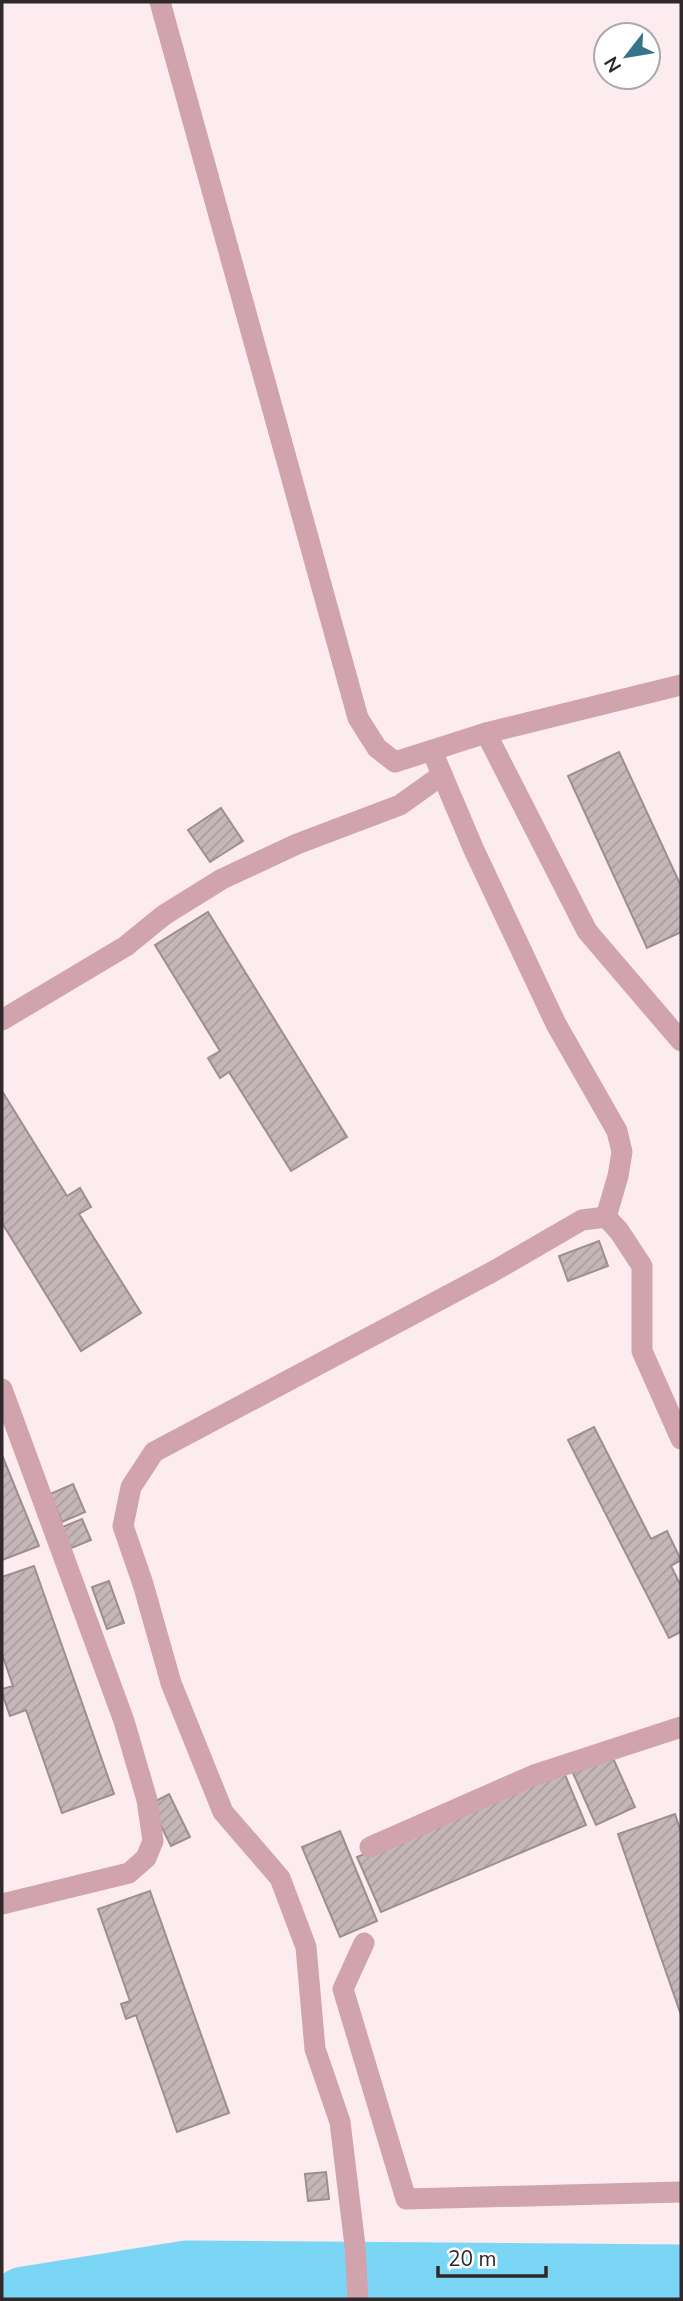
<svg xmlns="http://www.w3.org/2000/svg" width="683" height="2301" font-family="'Nunito Sans',sans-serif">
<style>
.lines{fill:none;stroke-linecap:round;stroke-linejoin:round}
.river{stroke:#7bd6f6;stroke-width:65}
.building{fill:url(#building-hatch);stroke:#9d8e91;stroke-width:2}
.minor{stroke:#d0a3ad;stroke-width:21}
</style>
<defs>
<pattern id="building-hatch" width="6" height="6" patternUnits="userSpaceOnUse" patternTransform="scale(1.75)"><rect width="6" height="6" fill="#c5b6b9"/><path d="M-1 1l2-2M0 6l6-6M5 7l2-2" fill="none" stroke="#aa9c9f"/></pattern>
</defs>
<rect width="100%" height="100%" fill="#fcecef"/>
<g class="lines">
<path class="river" d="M24 2299 186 2273 681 2277"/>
</g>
<g class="building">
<path d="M619 752 681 886V932L647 948 568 776Z"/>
<path d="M221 808 243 841 210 862 188 830Z"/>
<path d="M208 912 347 1137 291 1171 229 1072 220 1078 208 1058 220 1051 155 945Z"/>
<path d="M2 1091 67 1196 80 1188 91 1207 79 1214 141 1313 81 1351 2 1223Z"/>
<path d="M599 1241 608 1266 568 1281 559 1256Z"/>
<path d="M594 1427 651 1539 667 1531 681 1560 671 1566 681 1586V1632L669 1638 568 1440Z"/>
<path d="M2 1455 39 1546 2 1560Z"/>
<path d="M73 1484 85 1512 62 1522 50 1494Z"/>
<path d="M82 1519 91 1540 69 1549 60 1528Z"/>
<path d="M34 1566 114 1794 62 1813 26 1710 10 1716 2 1693V1689L13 1686 2 1654V1577Z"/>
<path d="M109 1581 124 1623 107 1629 92 1587Z"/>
<path d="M612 1756 635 1807 596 1825 573 1773Z"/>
<path d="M563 1770 586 1825 381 1912 357 1857Z"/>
<path d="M169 1794 190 1837 171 1846 150 1804Z"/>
<path d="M675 1814 681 1832V2015L618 1834Z"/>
<path d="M340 1831 377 1921 340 1937 302 1847Z"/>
<path d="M150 1891 229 2113 177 2132 136 2015 126 2019 121 2004 130 2001 98 1909Z"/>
<path d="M326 2172 329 2199 308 2201 305 2174Z"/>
</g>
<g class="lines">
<g class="minor">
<path d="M160 2 358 718 377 748 395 762 486 733 681 685"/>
<path d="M486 733 587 931 681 1041"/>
<path d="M432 751 474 850 556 1024 617 1131 622 1152 618 1176 606 1217"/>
<path d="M2 1020 126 946 164 915 222 879 297 844 400 805 442 775"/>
<path d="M2 1389 124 1721 147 1800 153 1841 146 1858 129 1873 2 1904"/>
<path d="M370 1847 534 1775 681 1727"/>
<path d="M364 1943 343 1989 406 2199 681 2192"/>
<path d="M358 2299 355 2246 340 2122 315 2049 306 1947 280 1878 223 1812 171 1683 143 1584 123 1526 131 1487 154 1452 494 1271 582 1220 606 1217 619 1231 642 1266V1351L681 1439"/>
</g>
</g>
<rect width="683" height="2301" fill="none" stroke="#2f292b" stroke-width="7"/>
<g transform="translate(627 56) rotate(239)"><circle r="33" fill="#fefefe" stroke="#aba9aa" stroke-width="2"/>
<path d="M0-5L12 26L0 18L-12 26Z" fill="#357489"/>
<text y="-10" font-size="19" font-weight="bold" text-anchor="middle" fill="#2f292b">N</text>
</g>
<path d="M438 2266v10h108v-10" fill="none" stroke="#2f292b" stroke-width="3.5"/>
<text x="448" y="2266" font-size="21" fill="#2f292b" stroke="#fefefe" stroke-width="5" paint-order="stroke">20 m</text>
</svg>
